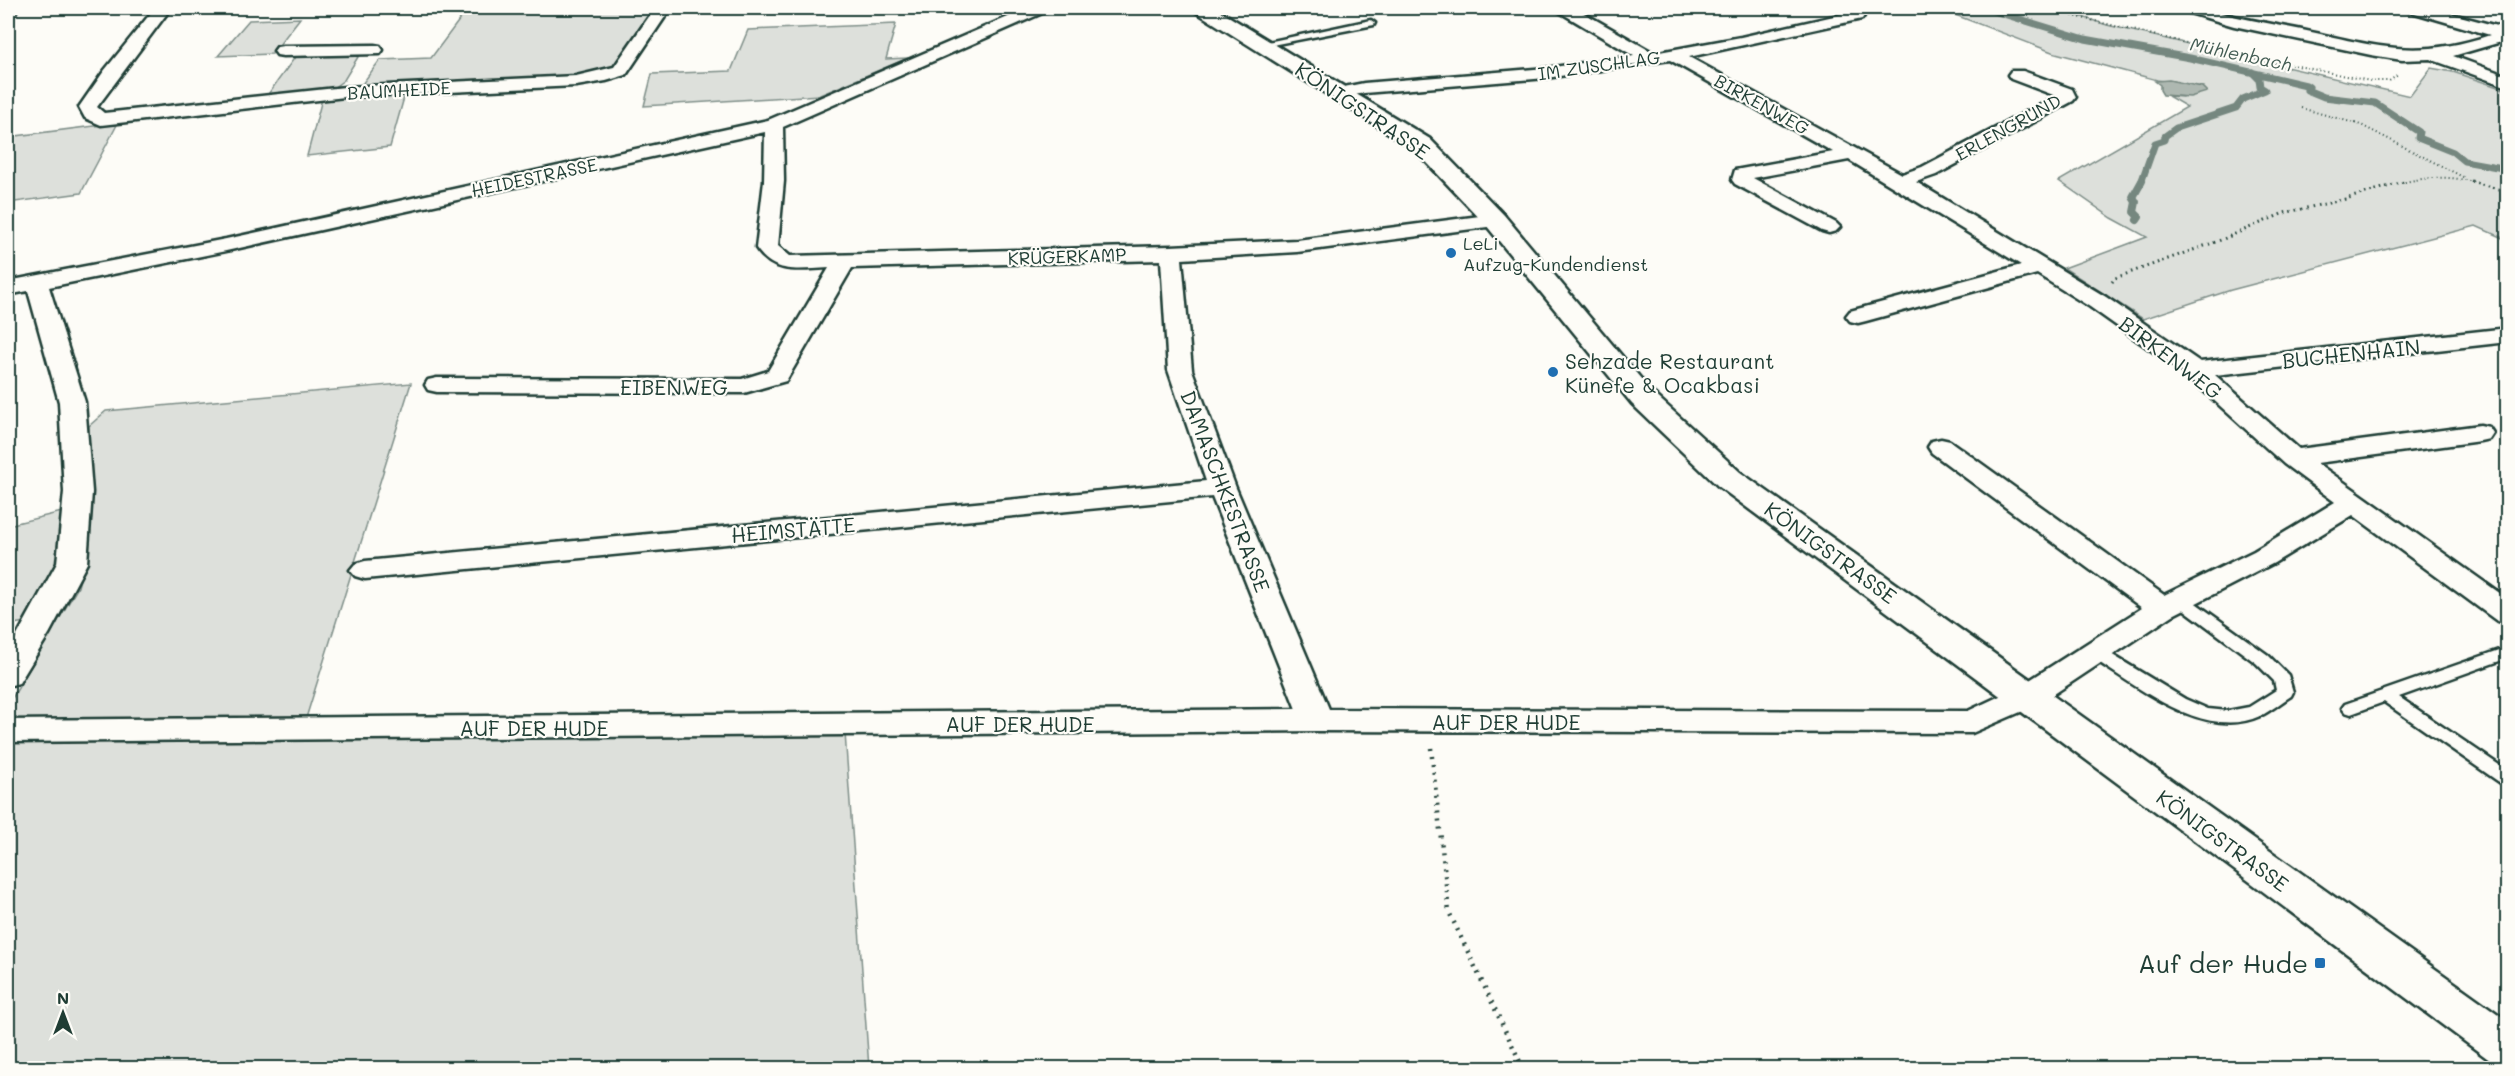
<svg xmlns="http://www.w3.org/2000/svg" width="2515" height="1076" font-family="Mali,sans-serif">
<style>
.green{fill:#dde0db;stroke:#7e8e88;stroke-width:1.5}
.water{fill:#aeb8b1;stroke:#75877f;stroke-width:1.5}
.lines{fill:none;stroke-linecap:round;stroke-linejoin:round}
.stream-far1{stroke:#75877f;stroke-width:7}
.stream{stroke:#75877f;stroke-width:8}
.service-casing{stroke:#1f3d34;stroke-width:5}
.minor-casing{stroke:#1f3d34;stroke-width:5}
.secondary-casing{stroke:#1f3d34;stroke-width:5}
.path-far2{stroke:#1f3d34;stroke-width:2;stroke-dasharray:1 3;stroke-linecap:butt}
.path-far1{stroke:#1f3d34;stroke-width:3;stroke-dasharray:1.5 4;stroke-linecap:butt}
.path{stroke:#1f3d34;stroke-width:4.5;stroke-dasharray:2 6;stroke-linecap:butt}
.service{fill:#fdfcf7;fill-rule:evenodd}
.minor{fill:#fdfcf7;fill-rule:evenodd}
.secondary{fill:#fdfcf7;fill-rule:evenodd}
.poi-dot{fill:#1f6fb2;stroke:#fdfcf7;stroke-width:2}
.labels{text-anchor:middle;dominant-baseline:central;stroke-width:4.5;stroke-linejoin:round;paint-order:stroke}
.far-water-label{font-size:18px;font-style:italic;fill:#435c53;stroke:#fdfcf7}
.far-street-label{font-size:18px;fill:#1f3d34;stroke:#fdfcf7}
.far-poi-label{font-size:18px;fill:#1f3d34;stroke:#fdfcf7;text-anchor:start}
.street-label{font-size:21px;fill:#1f3d34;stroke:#fdfcf7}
.poi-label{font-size:21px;fill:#1f3d34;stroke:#fdfcf7;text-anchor:start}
.near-poi-label{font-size:26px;fill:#1f3d34;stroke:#fdfcf7;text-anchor:end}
</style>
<rect width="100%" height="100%" fill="#fdfcf7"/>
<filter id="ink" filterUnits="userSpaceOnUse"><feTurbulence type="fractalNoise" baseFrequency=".0167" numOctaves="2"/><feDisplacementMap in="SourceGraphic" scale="12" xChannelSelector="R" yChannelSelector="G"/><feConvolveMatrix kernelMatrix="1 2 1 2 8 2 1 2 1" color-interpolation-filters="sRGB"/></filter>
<g filter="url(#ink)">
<g class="green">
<path d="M653 8 612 71 570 78 374 88 362 84 380 60 431 58 466 11Z"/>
<path d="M1937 8H2055L2107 25 2410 96 2431 68 2453 72 2507 90V240L2476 226 2231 290 2143 319 2064 268 2147 237 2112 218 2059 181 2187 107 2168 96 2182 97 2202 87 2157 80 2052 52Z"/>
<path d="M300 18 272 54 218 56 249 20Z"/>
<path d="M896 24 886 59 908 58 820 95 644 106 652 74 731 71 748 30Z"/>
<path d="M298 53 352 54 358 57 344 80 333 88 266 97Z"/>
<path d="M405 94 390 147 307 156 322 99Z"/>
<path d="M118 123 81 193 8 203V137Z"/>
<path d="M411 383 306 718 21 723 8 710V705L78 587 88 547 89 426 106 411Z"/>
<path d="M66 511 57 566 30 621 8 625V525Z"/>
<path d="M845 733 869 1068H8V745L16 741Z"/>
</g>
<path class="water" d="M2169 80 2202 87 2207 92 2190 97 2163 95 2160 90V85L2155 81Z"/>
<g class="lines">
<g class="stream-far1">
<path d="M1984 8 2085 39 2190 58 2306 85 2309 87 2307 90 2324 97 2375 103 2419 132 2418 138 2453 152 2464 161 2508 169"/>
<path d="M2141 183 2155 143 2164 140 2165 136 2176 128 2236 108 2243 99 2265 90 2260 87 2259 79 2252 72"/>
</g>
<path class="stream" d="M2137 220 2139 217 2134 212 2136 202 2133 197 2142 181"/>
<defs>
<g id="service">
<path d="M1371 20 1375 23 1374 25 1262 47 1258 44Z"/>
<path d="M2180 594 2186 596 2268 655 2288 675 2293 692 2291 696C2281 702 2271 711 2260 716 2203 742 2135 684 2089 656L2087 652 2089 648H2101L2185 699 2208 709 2228 711 2249 707 2276 690 2274 681 2256 663 2174 602 2172 599Z"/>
<path d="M2508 647V658L2399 697 2508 771V786L2502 784 2384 702 2351 714 2345 712 2342 708 2345 704Z"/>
</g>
<g id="minor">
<path d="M8 8H18L16 11 8 13Z"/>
<path d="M155 8H171L97 107 104 113 345 87 576 76 614 67 655 8H671L626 75 606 81 576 86 345 97 101 125 85 118 79 107 104 71Z"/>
<path d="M1029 8H1049L1047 11 783 127 784 181 778 246 790 256 1171 246 1297 240 1495 214 1502 216 1506 220 1502 224 1495 226 1297 252 1182 259 1192 370 1236 488 1329 709 1968 711 2017 688 2142 608 1932 453 1928 447 1932 441 1941 439 1950 441 2164 595 2254 551 2335 502 2284 464 2186 375 2090 307 2037 274 1866 321 1858 323 1850 321 1846 316 1850 311 2021 265 1849 160 1753 178 1836 223 1840 227 1836 231 1829 233 1822 231 1735 184 1732 180 1735 170 1833 152 1670 60 1546 78 1364 93 1340 98 1334 97 1331 93 1334 89 1364 83 1546 68 1634 56 1558 11 1556 8H1575L1654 53 1741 37 1856 11 1862 13 1864 16 1862 19 1689 57 1902 174 1922 167 2056 96 2011 79 2008 75 2011 71H2023L2072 89 2076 97 2073 101 1936 175 1916 182 2106 297 2200 362 2508 328V342L2215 375 2299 449 2480 425 2489 427 2493 433 2489 439 2480 441 2317 463 2508 599V623L2497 621 2353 515 2274 563 2173 615 2039 704 1972 733 1317 731 8 742V720L1296 709 1212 497 365 579 355 576 350 570 355 564 365 561 1206 481 1168 370 1161 260 852 268 786 381 744 393 437 392 428 390 425 385 428 380 437 378 742 379 768 371 829 268C800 269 775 276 756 248L764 181 765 132 226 251 49 287 85 402 92 492 87 563 49 634 19 683 8 686V652L57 563 64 492 59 402 28 291 8 295V281L226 239 768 120Z"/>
<path d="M2181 8H2203C2235 18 2269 23 2302 30 2376 46 2415 60 2490 35L2408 11 2406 8H2430L2508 29V40L2453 56 2508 76V87L2430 59 2402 60 2371 55 2234 26 2183 11Z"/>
<path d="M374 45 380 46 383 50 380 54 283 56 277 55 274 51 277 47 283 46Z"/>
</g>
<path id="secondary" d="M1194 8H1215L1430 139 1504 215 1652 392 1740 472 2508 1021V1066L2491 1061 1718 486 1632 404 1486 225 1414 149 1196 12Z"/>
</defs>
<use href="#service" class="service-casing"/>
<use href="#minor" class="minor-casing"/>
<use href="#secondary" class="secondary-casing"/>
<g class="path-far2">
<path d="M2009 8 2061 13 2191 44 2370 81H2389L2398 75"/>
<path d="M1877 14 1899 8"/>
<path d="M2301 108 2361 125 2465 178"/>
<path d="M2401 183C2425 177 2452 175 2476 183"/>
</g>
<g class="path-far1">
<path d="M2471 181 2508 192"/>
<path d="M2112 282 2115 278 2221 240 2284 213 2342 200 2407 181"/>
</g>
<path class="path" d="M1431 748 1449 912 1523 1068"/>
<use href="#service" class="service"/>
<use href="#minor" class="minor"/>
<use href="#secondary" class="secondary"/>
</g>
</g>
<g class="poi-dot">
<circle cx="1451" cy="253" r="6"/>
<circle cx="1553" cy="372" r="6"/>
<rect x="2314" y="957" width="12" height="12" rx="3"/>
</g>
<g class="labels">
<g class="far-water-label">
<text transform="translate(2241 54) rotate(12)">Mühlenbach</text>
</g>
<g class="far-street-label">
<text transform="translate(1599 65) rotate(-8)">IM ZUSCHLAG</text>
<text transform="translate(399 90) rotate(-3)">BAUMHEIDE</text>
<text transform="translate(1762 104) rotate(29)">BIRKENWEG</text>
<text transform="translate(2008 127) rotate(-29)">ERLENGRUND</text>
<text transform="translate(534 177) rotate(-12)">HEIDESTRASSE</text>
<text transform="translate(1067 256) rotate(-2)">KRÜGERKAMP</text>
</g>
<g class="far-poi-label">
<text x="1463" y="243">LeLi<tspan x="1463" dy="21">Aufzug-Kundendienst</tspan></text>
</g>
<g class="street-label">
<text transform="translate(1363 110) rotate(34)">KÖNIGSTRASSE</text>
<text transform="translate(2351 353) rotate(-6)">BUCHENHAIN</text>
<text transform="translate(2171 357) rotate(37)">BIRKENWEG</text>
<text x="674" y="386">EIBENWEG</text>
<text transform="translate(1226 491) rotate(69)">DAMASCHKESTRASSE</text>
<text transform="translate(793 529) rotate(-5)">HEIMSTÄTTE</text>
<text transform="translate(1831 552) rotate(36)">KÖNIGSTRASSE</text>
<text x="1506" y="721">AUF DER HUDE</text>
<text x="1020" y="723">AUF DER HUDE</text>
<text x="534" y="727">AUF DER HUDE</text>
<text transform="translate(2223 840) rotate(36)">KÖNIGSTRASSE</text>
</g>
<g class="poi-label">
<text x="1565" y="360">Sehzade Restaurant<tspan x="1565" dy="24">Künefe &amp; Ocakbasi</tspan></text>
</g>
<g class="near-poi-label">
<text x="2308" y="963">Auf der Hude</text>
</g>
</g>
<rect width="2515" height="1076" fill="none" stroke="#fdfcf7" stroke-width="30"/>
<rect x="15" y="15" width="2485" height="1046" fill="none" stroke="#1f3d34" stroke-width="2" filter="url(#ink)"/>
<g transform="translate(63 1013)" stroke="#fdfcf7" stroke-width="4.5" paint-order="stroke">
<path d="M0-4.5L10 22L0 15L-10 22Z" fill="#1f3d34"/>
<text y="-9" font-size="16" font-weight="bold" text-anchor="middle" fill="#1f3d34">N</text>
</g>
</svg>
